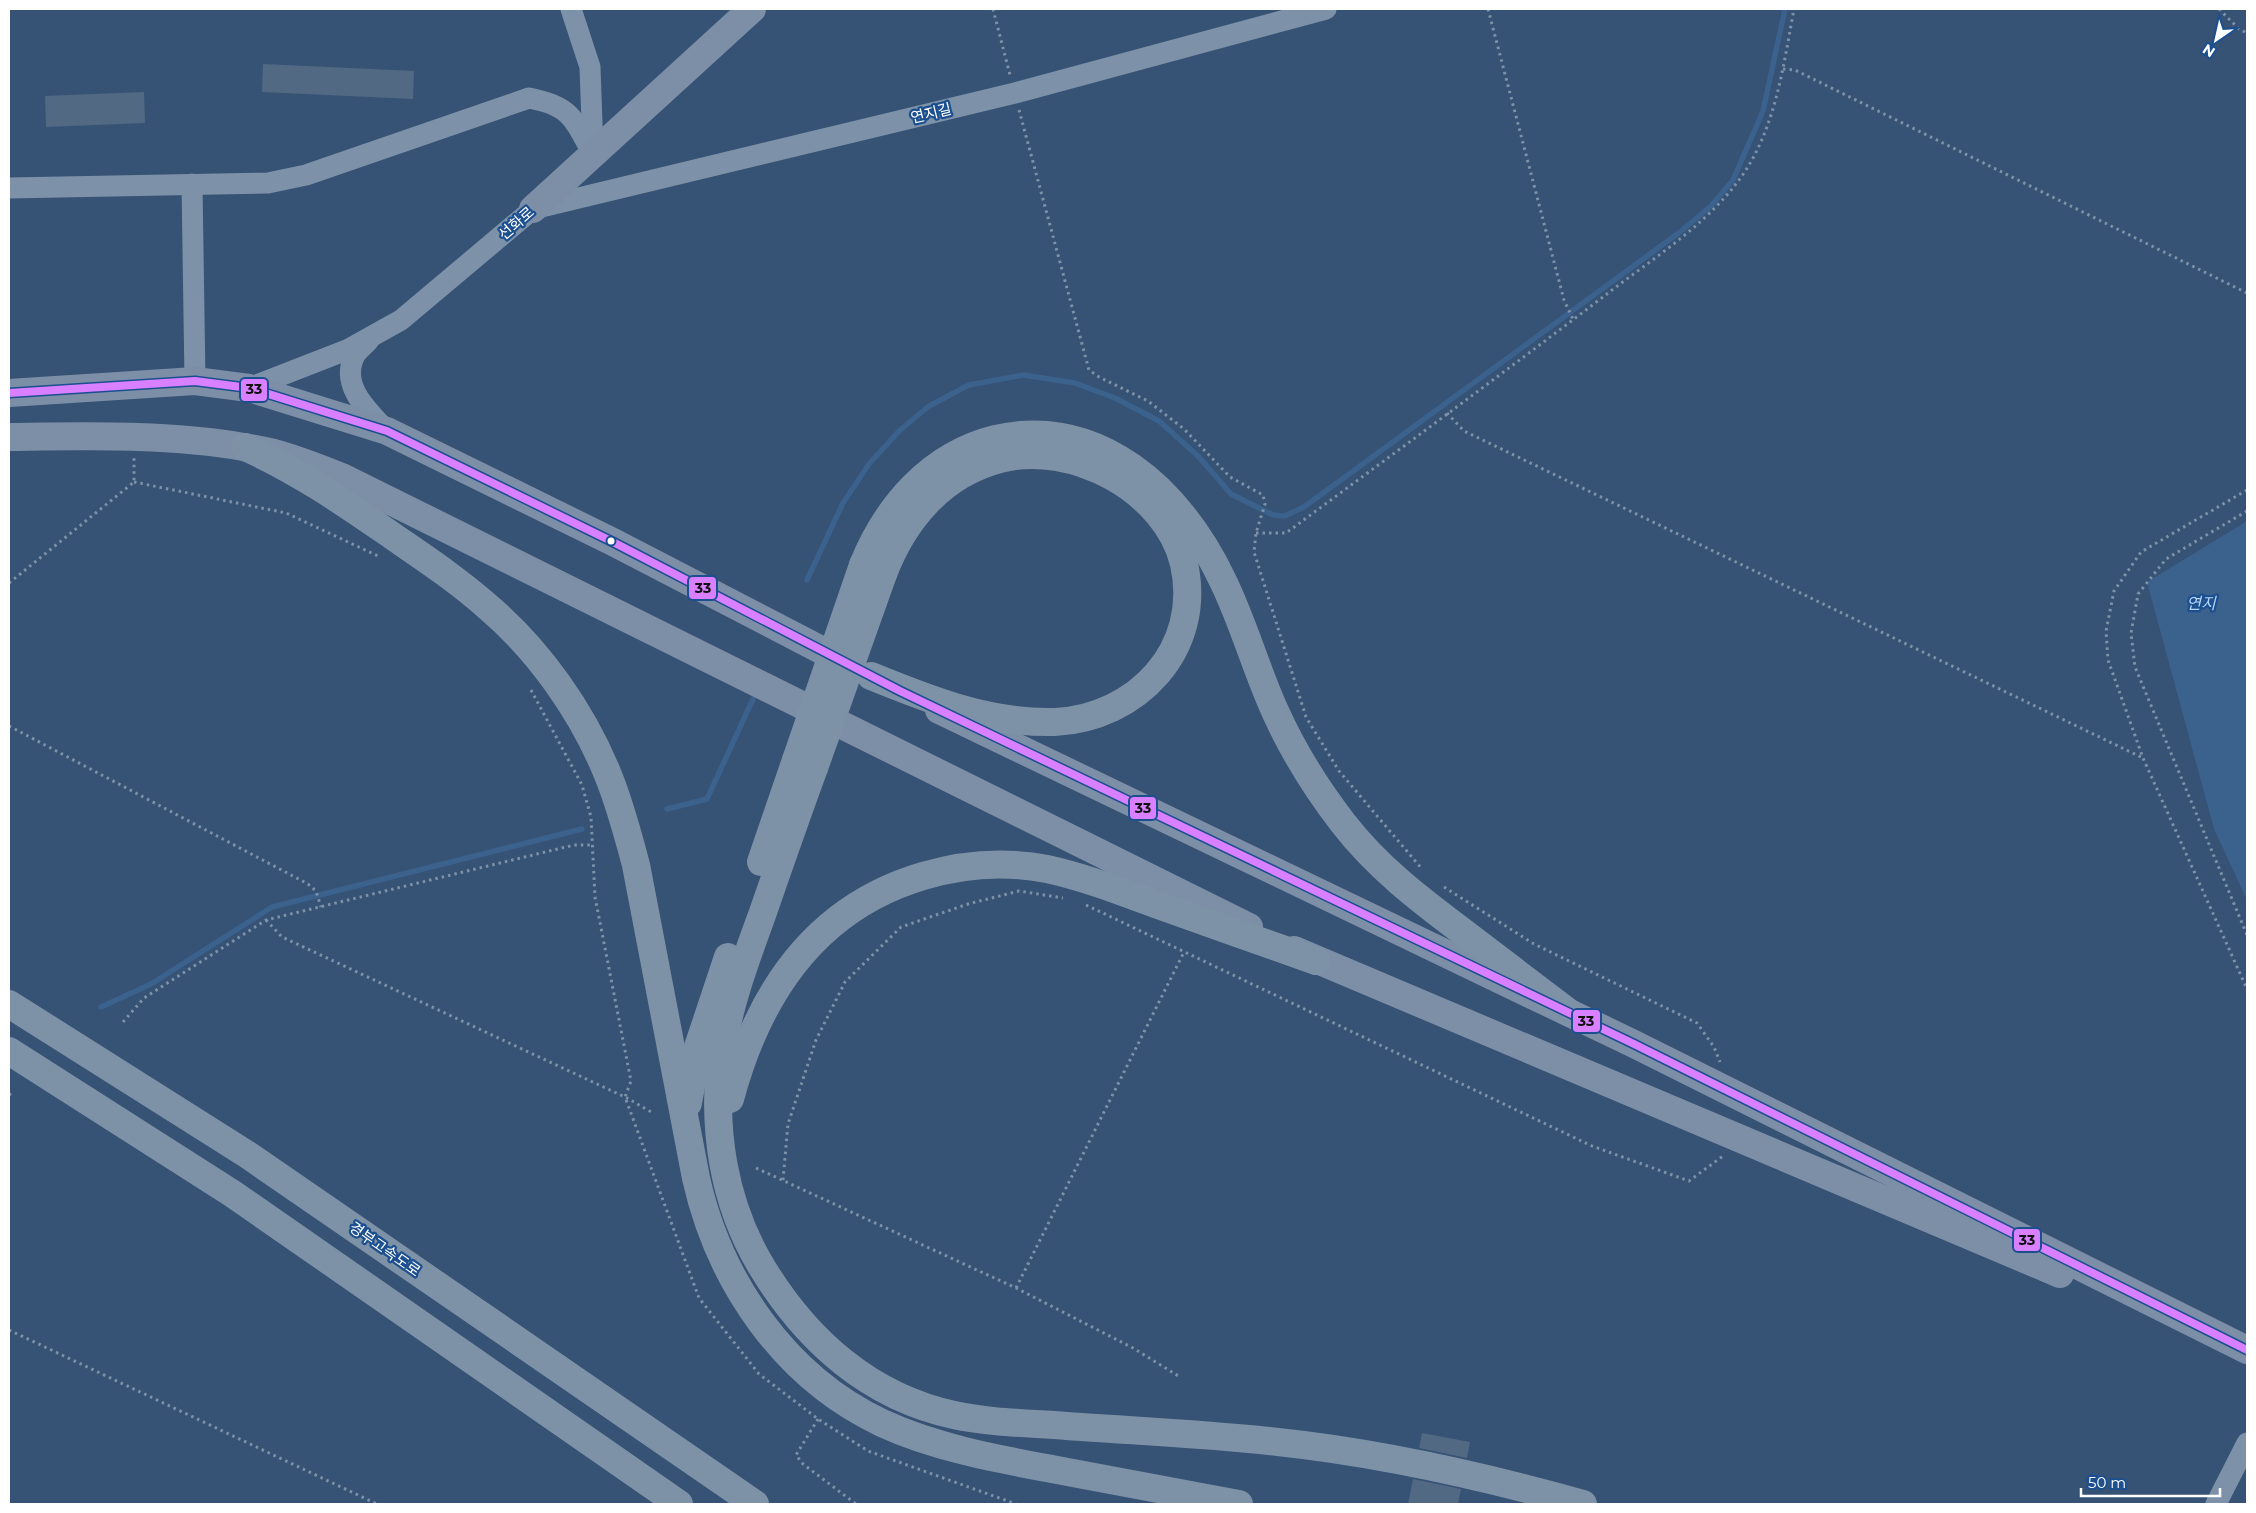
<svg xmlns="http://www.w3.org/2000/svg" width="2256" height="1513" font-family="Montserrat,'Noto Sans KR',sans-serif">
<style>
.water{fill:#3b618d}
.lines{fill:none;stroke-linecap:round;stroke-linejoin:round}
.stream{stroke:#3b618d;stroke-width:5.5}
.building{fill:#526984}
.path{stroke:#7d92a8;stroke-width:3;stroke-dasharray:2.5 4;stroke-linecap:butt}
.minor{stroke:#7d92a8;stroke-width:21}
.major{stroke:#7d8ea7;stroke-width:28}
.highway{stroke:#7e92a7;stroke-width:28}
.highway-bridge{stroke:#7e92a7;stroke-width:28}
.bus-1-casing{stroke:#1b4f8f;stroke-width:11}
.bus-1{stroke:#d880ff;stroke-width:8}
.bus-dot{fill:#fff;stroke:#1b4f8f;stroke-width:2}
.labels{text-anchor:middle;dominant-baseline:central;stroke-width:4.5;stroke-linejoin:round;paint-order:stroke}
.street-label{font-size:15px;fill:#fff;stroke:#1b4f8f}
.water-label{font-size:16px;font-style:italic;fill:#b5d3f5;stroke:#1b4f8f}
.line-badge{stroke:#1b4f8f;stroke-width:2}
.pale-badge-label{font-size:14px;text-anchor:middle;font-weight:bold;fill:#111}
</style>
<rect width="100%" height="100%" fill="#365274"/>
<path class="water" d="M2247 521V900L2214 829 2147 582Z"/>
<g class="lines">
<g class="stream">
<path d="M807 580 843 503 869 464 899 431 929 406 969 385 1023 375 1075 383 1115 398 1159 421 1198 456 1231 494 1273 515 1285 516 1304 507 1680 232 1711 206 1733 180 1763 111 1785 9"/>
<path d="M667 809 707 799 753 699"/>
<path d="M101 1007 151 984 272 907 582 829"/>
</g>
</g>
<g class="building">
<path d="M263 64 414 71 413 99 262 92Z"/>
<path d="M144 92 145 123 46 127 45 96Z"/>
<path d="M1422 1433 1470 1442 1467 1458 1419 1448Z"/>
<path d="M1413 1479 1461 1489 1458 1504H1408Z"/>
</g>
<g class="lines">
<g class="path">
<path d="M993 9 1010 75"/>
<path d="M1488 9 1564 300 1573 319"/>
<path d="M2219 9 2239 29 2247 33"/>
<path d="M1783 69 1795 70 2247 293"/>
<path d="M1019 110 1089 370 1099 377 1148 401 1184 429 1230 477 1263 495 1265 504 1256 533 1254 552 1306 717 1339 771 1422 869"/>
<path d="M1447 413 1464 431 2143 758"/>
<path d="M134 482 286 513 380 557"/>
<path d="M2247 490 2141 552 2114 591 2106 631 2108 660 2143 758 2247 989"/>
<path d="M2247 511 2166 559 2138 594 2131 633 2135 667 2247 935"/>
<path d="M1256 533H1286C1392 455 1498 377 1603 297 1654 257 1715 221 1749 165 1777 118 1784 62 1794 9"/>
<path d="M9 583 134 482V458"/>
<path d="M531 690 582 785 591 817 595 897 631 1081 625 1097 699 1298 759 1374 818 1419 868 1451 1016 1504"/>
<path d="M9 726 308 884 316 891 321 907"/>
<path d="M1444 887 1534 944 1697 1023 1714 1047 1720 1062"/>
<path d="M1086 905 1592 1146 1689 1181 1723 1156"/>
<path d="M266 920 282 937 625 1097 653 1113"/>
<path d="M123 1022 144 998 266 920 574 845H593"/>
<path d="M9 1095 13 1092"/>
<path d="M756 1168 1016 1288 1133 1348 1180 1377"/>
<path d="M783 1180 788 1124 816 1040 845 982 901 927 968 904 1019 891 1063 898"/>
<path d="M1016 1288 1184 952"/>
<path d="M9 1330 377 1504"/>
<path d="M818 1419 796 1455 803 1464 856 1504"/>
</g>
<g class="minor">
<path d="M571 9 590 67 593 151"/>
<path d="M192 184 195 381"/>
<path d="M9 188 268 183 306 175 529 98C571 106 573 118 593 154"/>
<path d="M369 340C365 345 358 350 355 355 339 385 368 411 387 431"/>
<path d="M249 388 349 349 401 320 533 209 1015 93 1326 9"/>
<path d="M2216 1504 2247 1443"/>
</g>
<g class="major">
<path d="M533 209 752 9"/>
<path d="M9 393 195 381 249 388 387 431 613 542 852 666"/>
<path d="M9 437C96 436 188 433 274 453 297 459 319 468 342 477L1249 927"/>
<path d="M939 710 1634 1044 2247 1350"/>
<path d="M1294 950 2060 1274"/>
</g>
<g class="highway">
<path d="M245 447C299 471 346 504 394 537 426 559 459 581 488 607 539 650 583 713 608 775 620 804 628 835 636 865L696 1178C719 1281 784 1377 882 1423 936 1448 998 1459 1057 1470 1117 1481 1178 1493 1239 1504"/>
<path d="M863 565C887 506 931 455 995 439 1099 415 1180 491 1222 579 1243 621 1255 667 1275 711 1293 751 1316 788 1343 823 1377 867 1419 899 1463 932 1498 959 1533 985 1568 1012"/>
<path d="M871 676C930 700 990 724 1055 722 1137 718 1203 649 1184 564 1167 490 1071 440 1000 459 942 474 904 519 883 574"/>
<path d="M814 768C796 817 779 866 762 915 746 959 729 1004 722 1051 711 1126 723 1204 763 1269 807 1341 870 1397 954 1415 991 1423 1029 1423 1067 1426 1137 1431 1208 1434 1278 1442 1382 1453 1483 1476 1583 1504"/>
<path d="M761 862 796 760"/>
<path d="M9 1004 248 1155 755 1504"/>
<path d="M9 1051 233 1194 679 1504"/>
<path d="M730 1099C758 994 815 908 923 876 963 864 1006 861 1047 869 1084 877 1120 891 1155 904 1209 923 1262 942 1316 961"/>
<path d="M688 1103 698 1047 728 957"/>
</g>
<g class="highway-bridge">
<path d="M796 760 863 565"/>
<path d="M814 768 883 574"/>
</g>
<defs>
<path id="bus-1" d="M9 393 195 381 249 388 387 431 613 542 900 691 1634 1044 2247 1350"/>
</defs>
<use href="#bus-1" class="bus-1-casing"/>
<use href="#bus-1" class="bus-1"/>
</g>
<circle class="bus-dot" cx="611" cy="541" r="4.5"/>
<g class="labels">
<g class="street-label">
<text transform="translate(931 113) rotate(-14)">연지길</text>
<text transform="translate(516 223) rotate(-41)">선화로</text>
<text transform="translate(385 1249) rotate(35)">경부고속도로</text>
</g>
<g class="water-label">
<text x="2201" y="603">연지</text>
</g>
</g>
<g class="line-badge">
<rect x="240" y="378" width="28" height="24" rx="5" fill="#d880ff"/>
<rect x="688" y="576" width="29" height="24" rx="5" fill="#d880ff"/>
<rect x="1129" y="796" width="28" height="24" rx="5" fill="#d880ff"/>
<rect x="1572" y="1009" width="29" height="24" rx="5" fill="#d880ff"/>
<rect x="2013" y="1228" width="28" height="24" rx="5" fill="#d880ff"/>
</g>
<g class="pale-badge-label">
<text x="254" y="394">33</text>
<text x="703" y="593">33</text>
<text x="1143" y="813">33</text>
<text x="1586" y="1026">33</text>
<text x="2027" y="1245">33</text>
</g>
<rect width="2256" height="1513" fill="none" stroke="#ffffff" stroke-width="20"/>
<g transform="translate(2216 40) rotate(214)" stroke="#1b4f8f" stroke-width="4" paint-order="stroke">
<path d="M0-4L9 19L0 12L-9 19Z" fill="#ffffff"/>
<text y="-8" font-size="14" font-weight="bold" text-anchor="middle" fill="#ffffff">N</text>
</g>
<path d="M2081 1488v8h139v-8" fill="none" stroke="#ffffff" stroke-width="2.5"/>
<text x="2088" y="1488" font-size="15" fill="#ffffff" stroke="#1b4f8f" stroke-width="4" paint-order="stroke">50 m</text>
</svg>
